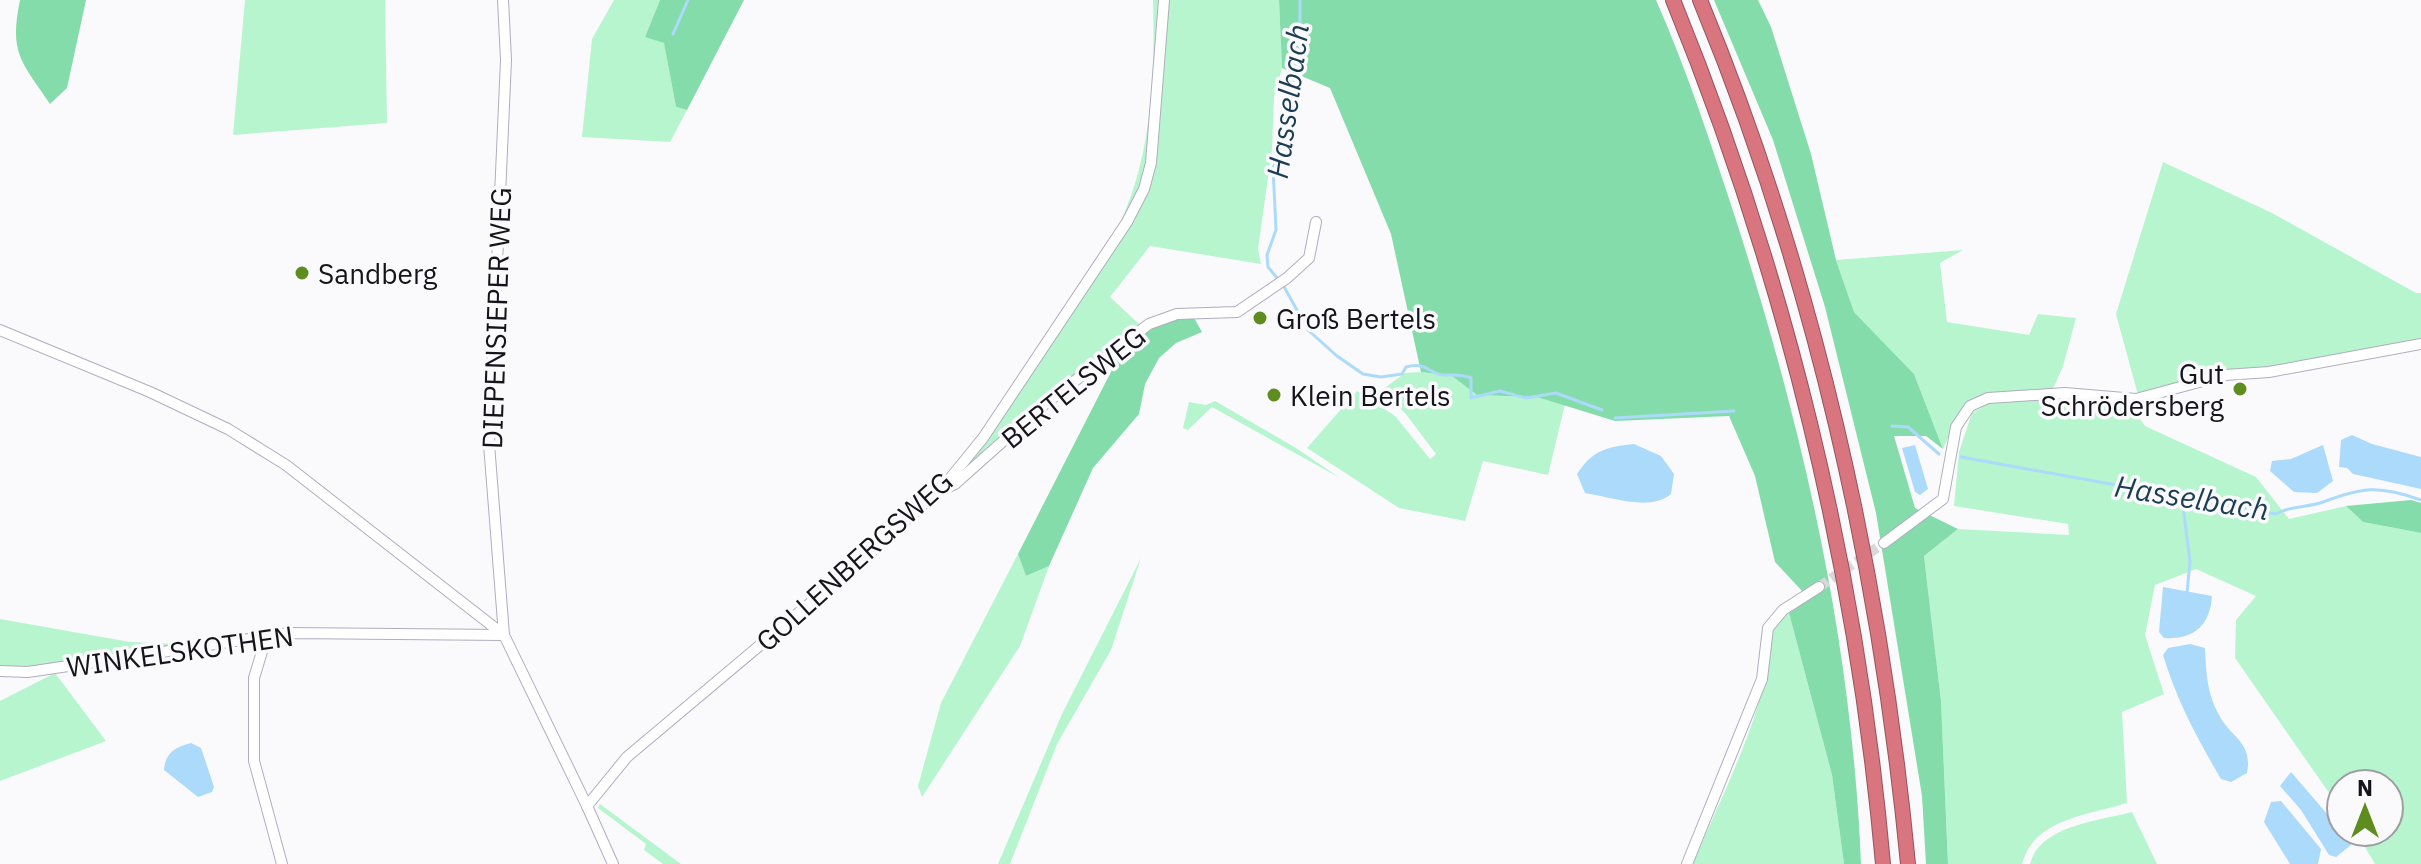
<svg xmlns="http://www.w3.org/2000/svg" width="2421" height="864" font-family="'IBM Plex Sans',sans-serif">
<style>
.green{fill:#b7f5cf}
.forest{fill:#85dcab}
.water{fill:#acdafb}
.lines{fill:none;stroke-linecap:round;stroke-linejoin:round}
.stream{stroke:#acdafb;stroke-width:3}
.minor-tunnel{stroke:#d8d8db;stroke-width:10;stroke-dasharray:10 5;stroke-linecap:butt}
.minor-casing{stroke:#b0adbe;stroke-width:12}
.highway-casing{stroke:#94535c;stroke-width:16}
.minor{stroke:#fff;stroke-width:10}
.highway{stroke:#d9757f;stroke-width:14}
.poi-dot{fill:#5e8c1f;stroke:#fafafd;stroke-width:3}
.labels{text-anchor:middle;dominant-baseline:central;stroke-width:7;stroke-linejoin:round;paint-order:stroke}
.poi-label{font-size:28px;fill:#15141a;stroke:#fafafd;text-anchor:start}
.street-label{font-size:28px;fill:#15141a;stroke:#fafafd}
.water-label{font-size:30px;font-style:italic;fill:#1b3d54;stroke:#fafafd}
</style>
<rect width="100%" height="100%" fill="#fafafd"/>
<g class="green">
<path d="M245 0H385L387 123 233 135Z"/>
<path d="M614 0H660L645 37 664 42 676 107 687 110 670 142 582 137 592 39Z"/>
<path d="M1153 0H1162C1156 66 1162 173 1119 225 1152 157 1155 74 1153 0Z"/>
<path d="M1167 0H1279L1282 68 1274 97 1272 149 1258 249 1261 264 1150 246 1110 297 1141 326 1094 358 954 480 1145 189Z"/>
<path d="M2163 162 2272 213 2416 293H2421V341L2138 395 2116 314Z"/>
<path d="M1963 250 1940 263 1947 322 2029 335 2038 314 2076 318 2063 366 2053 389 1983 394 1960 411 1943 449 1914 374 1854 312 1836 260Z"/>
<path d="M1421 372 1452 376 1477 395 1537 397 1565 404 1548 475 1483 461 1465 521 1399 508 1307 448 1357 391 1395 416 1430 459 1436 454 1405 413 1384 394 1386 387 1405 373Z"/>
<path d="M2069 398 2128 402 2145 426 2256 477 2289 519 2346 506 2363 522 2421 533V864H2375L2356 832H2389V784H2341V810L2235 658 2236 620 2256 596 2196 569 2155 585 2145 635 2164 694 2122 712 2127 803C2089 815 2033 819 2022 864H1948L1941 701 1924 556 1958 529 2069 535 2068 524 1954 506 1959 452 1972 413 1993 401Z"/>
<path d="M1215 401 1296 448 1340 478 1212 407 1188 430 1183 428 1189 402 1206 405Z"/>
<path d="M1018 554 1026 576 1049 566 1020 646 922 797 918 786 941 703Z"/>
<path d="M1141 558 1111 650 1057 744 1010 864H998L1062 714Z"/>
<path d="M1789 613 1832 775 1844 864H1693C1718 804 1750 743 1765 679 1771 656 1765 626 1789 613Z"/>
<path d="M0 619 130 642 180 644 58 667 0 670Z"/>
<path d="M55 673 106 741 0 781V701Z"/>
<path d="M600 804 681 864H663L644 850 646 844 598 808Z"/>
<path d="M2132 812 2157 864H2030C2040 825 2099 821 2132 812Z"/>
</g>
<g class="forest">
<path d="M20 0H86L67 88 50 104C21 61 9 53 20 0Z"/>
<path d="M660 0H744L687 110 676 107 664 43 645 37Z"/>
<path d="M1279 0H1656C1687 70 1711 144 1735 217 1803 428 1852 642 1861 864H1844L1832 775 1789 613 1820 589 1815 583 1803 592 1775 562 1755 476 1729 416 1615 421 1537 397 1477 395 1452 376 1421 372 1391 234 1330 88 1282 68Z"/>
<path d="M1714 0H1758L1771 27 1811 154 1836 260 1854 312 1914 374 1943 449 1926 436H1894L1915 508 1958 529 1924 556 1941 701 1948 864H1926L1922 796 1876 513 1825 307 1773 140Z"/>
<path d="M1193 316 1202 332 1176 343 1159 358 1145 384 1139 414 1093 468 1049 566 1026 576 1018 554 1117 360 1108 358 1163 322Z"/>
<path d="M2411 500 2421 503V533L2363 522 2346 506Z"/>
</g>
<g class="water">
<path d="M2352 435 2372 444 2421 457V489L2353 474 2347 468 2339 467 2341 440Z"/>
<path d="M1634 444 1661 456 1674 474 1671 494C1650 512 1611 497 1585 493L1577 474C1593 450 1606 447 1634 444Z"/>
<path d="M1915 445 1928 489 1920 495 1915 492 1902 448Z"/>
<path d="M2323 445 2333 481 2317 493 2294 492 2270 471 2272 461 2291 459Z"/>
<path d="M2163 587 2212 596C2210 626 2193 640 2164 638L2159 632Z"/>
<path d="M2190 644 2205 648C2206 672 2207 694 2219 715 2231 738 2253 742 2247 773L2231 782 2221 779C2197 738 2177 701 2163 655L2168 648Z"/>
<path d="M191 743 201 748 214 787 212 792 198 797 164 770C165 753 175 747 191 743Z"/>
<path d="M2291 772 2347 837 2351 845 2336 857 2329 855 2301 810 2280 786Z"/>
<path d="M2281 801 2321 849 2318 864H2290L2264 822 2271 802Z"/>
</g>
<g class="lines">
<g class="stream">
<path d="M673 34 688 0"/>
<path d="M1278 279 1268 267 1267 255 1276 230 1273 168 1283 144 1281 138 1300 49V0"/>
<path d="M1283 285 1308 330 1337 356 1363 374 1381 377 1402 374 1406 367C1428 361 1429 375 1444 375 1454 375 1461 374 1471 378V398L1500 391 1526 398 1556 393 1602 410"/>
<path d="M1615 418 1734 411"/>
<path d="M1892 426 1908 427 1939 454"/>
<path d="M1961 457 2276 514C2291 505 2307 508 2323 502 2363 487 2379 485 2421 500"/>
<path d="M2182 498 2190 562 2187 592"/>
</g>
<path class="minor-tunnel" d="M1819 587 1884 543"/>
<defs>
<g id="minor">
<path d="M503 0 506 60 489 444 504 635"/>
<path d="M0 330 150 392 228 429 286 465 504 635 587 806"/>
<path d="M942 490 955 484 1046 403 1149 324 1177 314 1237 312 1287 278 1309 258 1316 222"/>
<path d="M1884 543 1943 499 1956 427 1970 406 1988 398 2065 393 2136 399 2225 375 2269 372 2421 344"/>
<path d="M267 635 254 678V761L282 864"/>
<path d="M0 671 28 672 289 633 504 635"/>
<path d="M613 864 587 806 627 757 878 546 948 481 983 438 1127 222 1144 189 1151 163 1164 0"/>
<path d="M1687 864 1762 679 1768 628 1783 610 1819 587"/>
</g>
<g id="highway">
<path d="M1673 0C1785 274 1857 569 1883 864"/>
<path d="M1700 0C1813 273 1880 570 1908 864"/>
</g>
</defs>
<use href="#minor" class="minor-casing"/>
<use href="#highway" class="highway-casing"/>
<use href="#minor" class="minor"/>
<use href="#highway" class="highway"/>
</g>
<g class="poi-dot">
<circle cx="302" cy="273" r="8"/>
<circle cx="1260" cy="318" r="8"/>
<circle cx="2240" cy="389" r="8"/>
<circle cx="1274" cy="395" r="8"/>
</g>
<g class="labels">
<g class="poi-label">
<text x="318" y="273">Sandberg</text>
<text x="1276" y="318">Groß Bertels</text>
<text x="2224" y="373" text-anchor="end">Gut<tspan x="2224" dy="32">Schrödersberg</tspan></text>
<text x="1290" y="395">Klein Bertels</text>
</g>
<g class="street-label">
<text transform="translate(496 318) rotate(-88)">DIEPENSIEPER WEG</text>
<text transform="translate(1073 387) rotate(-39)">BERTELSWEG</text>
<text transform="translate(854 561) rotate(-42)">GOLLENBERGSWEG</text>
<text transform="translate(180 651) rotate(-8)">WINKELSKOTHEN</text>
</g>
<g class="water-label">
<text transform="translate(1287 101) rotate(-82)">Hasselbach</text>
<text transform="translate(2192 497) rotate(9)">Hasselbach</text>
</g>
</g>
<g transform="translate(2365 808)"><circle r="38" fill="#fafafd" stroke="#9e9ea2" stroke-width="2"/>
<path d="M0-6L14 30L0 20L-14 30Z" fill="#5e8c1f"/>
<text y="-12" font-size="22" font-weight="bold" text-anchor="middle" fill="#15141a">N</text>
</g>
</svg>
